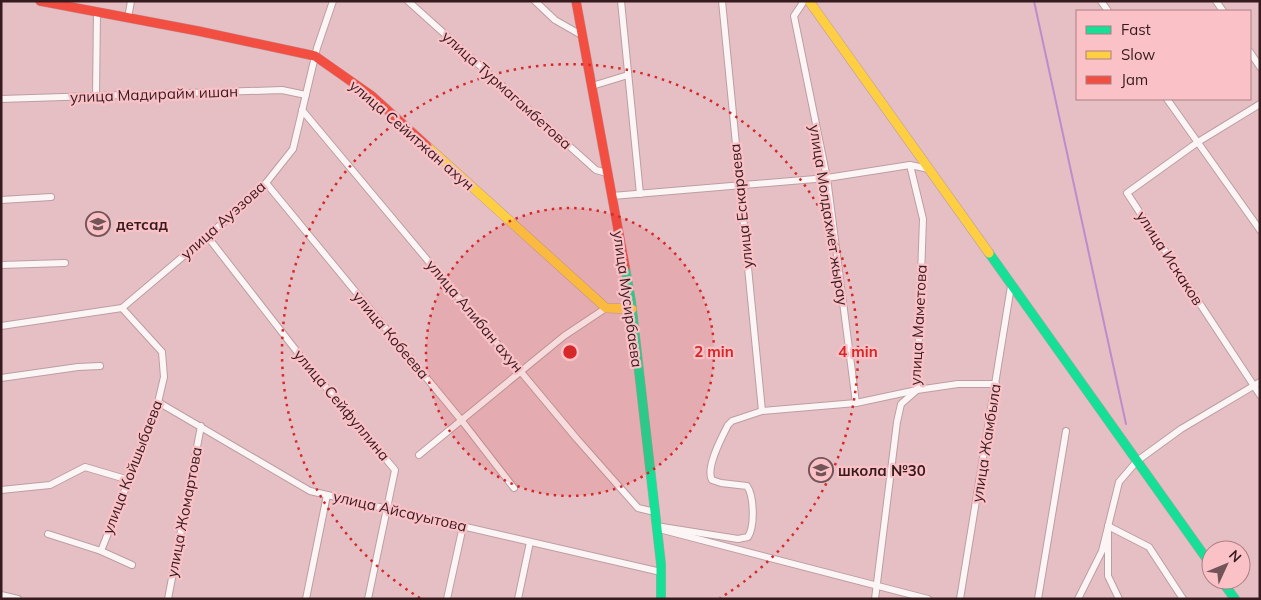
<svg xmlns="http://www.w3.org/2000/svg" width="1261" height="600" font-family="Mulish,sans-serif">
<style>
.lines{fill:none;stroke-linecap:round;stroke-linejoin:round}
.stream{stroke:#be8bcb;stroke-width:2}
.street-casing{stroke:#bc9ea2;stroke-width:8}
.fast-casing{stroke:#bc9ea2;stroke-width:10}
.slow-casing{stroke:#bc9ea2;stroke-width:10}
.jam-casing{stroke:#bc9ea2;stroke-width:10}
.street{stroke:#fbf5f6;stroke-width:6}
.fast{stroke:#16e098;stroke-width:9}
.slow{stroke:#ffcf43;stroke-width:9}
.jam{stroke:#f24e42;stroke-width:9}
.ring{fill:none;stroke:#d62828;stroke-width:2.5;stroke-dasharray:2.5 5}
.labels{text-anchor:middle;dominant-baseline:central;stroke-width:4.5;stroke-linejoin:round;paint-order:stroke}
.street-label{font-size:15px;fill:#351b1e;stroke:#fac1c7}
.poi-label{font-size:15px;font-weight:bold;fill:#351b1e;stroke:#fac1c7;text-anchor:start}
.centre{fill:#d62828;stroke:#fac1c7;stroke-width:2.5}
.ring-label{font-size:15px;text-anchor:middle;font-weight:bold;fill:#d62828;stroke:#fac1c7;stroke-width:4.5;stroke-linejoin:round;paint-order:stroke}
</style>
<rect width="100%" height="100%" fill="#e6bfc4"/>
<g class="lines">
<path class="stream" d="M1034 1 1126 424"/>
<defs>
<g id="street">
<path d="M408 1 596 170 607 173"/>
<path d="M535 1 555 20 583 36"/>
<path d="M621 1 640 194"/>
<path d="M722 1 762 411"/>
<path d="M804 1 794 16 827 178 856 403"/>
<path d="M1101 1 1108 11"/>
<path d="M1216 1 1223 11"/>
<path d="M128 18 131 1"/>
<path d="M1250 52 1260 67"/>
<path d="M592 86 628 75"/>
<path d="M96 96 97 12"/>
<path d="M1 99 282 90 306 95"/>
<path d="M1167 99 1260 230"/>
<path d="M1260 104 1198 142 1127 193 1260 395"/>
<path d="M302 110 577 439 638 508 655 512"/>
<path d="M266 183 462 421 514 488"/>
<path d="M612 196 827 178 910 165 929 169"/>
<path d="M1 200 51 197"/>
<path d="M207 236 309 367 395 470 368 599"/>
<path d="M1 265 65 263"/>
<path d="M122 308 258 193 293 149 317 48 333 1"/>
<path d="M1 326 122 308"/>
<path d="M1 378 78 367 100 366"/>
<path d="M158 402 310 491 661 572"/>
<path d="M419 455 564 336 606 308"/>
<path d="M1 490 50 485 85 467 129 480"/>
<path d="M656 526 738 539 748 537C755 526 754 496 747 486L721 483 712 480C705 468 722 437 728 425L732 421 762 411 856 403 917 390 958 384H996"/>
<path d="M663 530 928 599"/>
<path d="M48 534 101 551 132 565"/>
<path d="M101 551 156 411 164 377 162 352 122 308"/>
<path d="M1 595 18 599"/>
<path d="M168 599 201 426"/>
<path d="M306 599 327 495"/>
<path d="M447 599 463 526"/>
<path d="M518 599 530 542"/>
<path d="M875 599 897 422 901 404 917 390 923 219 910 165"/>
<path d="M960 599 1011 286"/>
<path d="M1038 599 1066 431"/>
<path d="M1078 599 1102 551 1119 482 1137 461 1181 429 1260 382"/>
<path d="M1119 599 1108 576V526L1149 547 1183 599"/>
</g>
<g id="fast">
<path d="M989 253 1211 565"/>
<path d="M625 267 631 301 661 564V599"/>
<path d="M1221 580 1235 599"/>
</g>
<g id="slow">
<path d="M809 1 989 253"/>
<path d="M427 146 606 308 632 309"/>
</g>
<g id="jam">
<path d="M40 1 198 31 315 56 372 96 427 146"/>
<path d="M576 1 625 267"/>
</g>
</defs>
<use href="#street" class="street-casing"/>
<use href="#fast" class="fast-casing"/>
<use href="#slow" class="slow-casing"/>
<use href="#jam" class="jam-casing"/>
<use href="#street" class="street"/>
<use href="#fast" class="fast"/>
<use href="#slow" class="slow"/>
<use href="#jam" class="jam"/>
</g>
<circle cx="570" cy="352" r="144" fill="#d62828" fill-opacity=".12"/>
<g class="ring">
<circle cx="570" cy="352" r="144"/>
<path d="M420 598A288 288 0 1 1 720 598"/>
</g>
<defs>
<symbol id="school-ring" viewBox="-11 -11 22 22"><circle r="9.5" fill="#fac1c7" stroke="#735458" stroke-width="1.5"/><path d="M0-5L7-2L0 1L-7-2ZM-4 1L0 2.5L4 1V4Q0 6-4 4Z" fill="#735458"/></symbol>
</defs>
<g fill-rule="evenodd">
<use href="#school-ring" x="84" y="210" width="28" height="28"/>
<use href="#school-ring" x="807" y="456" width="28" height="28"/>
</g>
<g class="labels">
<g class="street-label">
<text transform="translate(507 90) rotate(42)">улица Турмагамбетова</text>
<text transform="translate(154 94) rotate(-2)">улица Мадирайм ишан</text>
<text transform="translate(412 135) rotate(41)">улица Сейитжан ахун</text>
<text transform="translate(741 206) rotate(-96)">улица Ескараева</text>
<text transform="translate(829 215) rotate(81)">улица Молдахмет жырау</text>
<text transform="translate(223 220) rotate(-42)">улица Ауэзова</text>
<text transform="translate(1170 258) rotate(57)">улица Искаков</text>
<text transform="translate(628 299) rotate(82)">улица Мусирбаева</text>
<text transform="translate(475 316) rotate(50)">улица Алибан ахун</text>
<text transform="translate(918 325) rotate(-87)">улица Маметова</text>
<text transform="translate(391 335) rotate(50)">улица Кобеева</text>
<text transform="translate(342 405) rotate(50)">улица Сейфуллина</text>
<text transform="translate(986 443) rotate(-81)">улица Жамбыла</text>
<text transform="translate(132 467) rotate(-69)">улица Койшыбаева</text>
<text transform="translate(400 511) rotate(13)">улица Айсауытова</text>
<text transform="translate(184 512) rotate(-79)">улица Жомартова</text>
</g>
<g class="poi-label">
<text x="116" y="224">детсад</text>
<text x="838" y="470">школа №30</text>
</g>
</g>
<circle cx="570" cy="352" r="8" class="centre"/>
<g class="ring-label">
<text x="714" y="357">2 min</text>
<text x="858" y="357">4 min</text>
</g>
<rect width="1261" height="600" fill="none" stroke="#351b1e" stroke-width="5"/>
<rect x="1076" y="10" width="175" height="90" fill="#fac1c7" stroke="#ab7f83"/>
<rect x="1086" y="26" width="25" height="8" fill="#16e098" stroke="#ab7f83"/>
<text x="1121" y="35" font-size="15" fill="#351b1e">Fast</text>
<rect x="1086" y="51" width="25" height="8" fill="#ffcf43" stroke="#ab7f83"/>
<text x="1121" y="60" font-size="15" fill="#351b1e">Slow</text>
<rect x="1086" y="76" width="25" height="8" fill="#f24e42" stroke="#ab7f83"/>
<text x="1121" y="85" font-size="15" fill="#351b1e">Jam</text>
<g transform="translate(1226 565) rotate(46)"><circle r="24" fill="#fac1c7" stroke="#ab7f83"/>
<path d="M0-4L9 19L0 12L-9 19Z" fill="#735458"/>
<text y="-8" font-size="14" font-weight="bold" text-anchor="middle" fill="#351b1e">N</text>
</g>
</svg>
